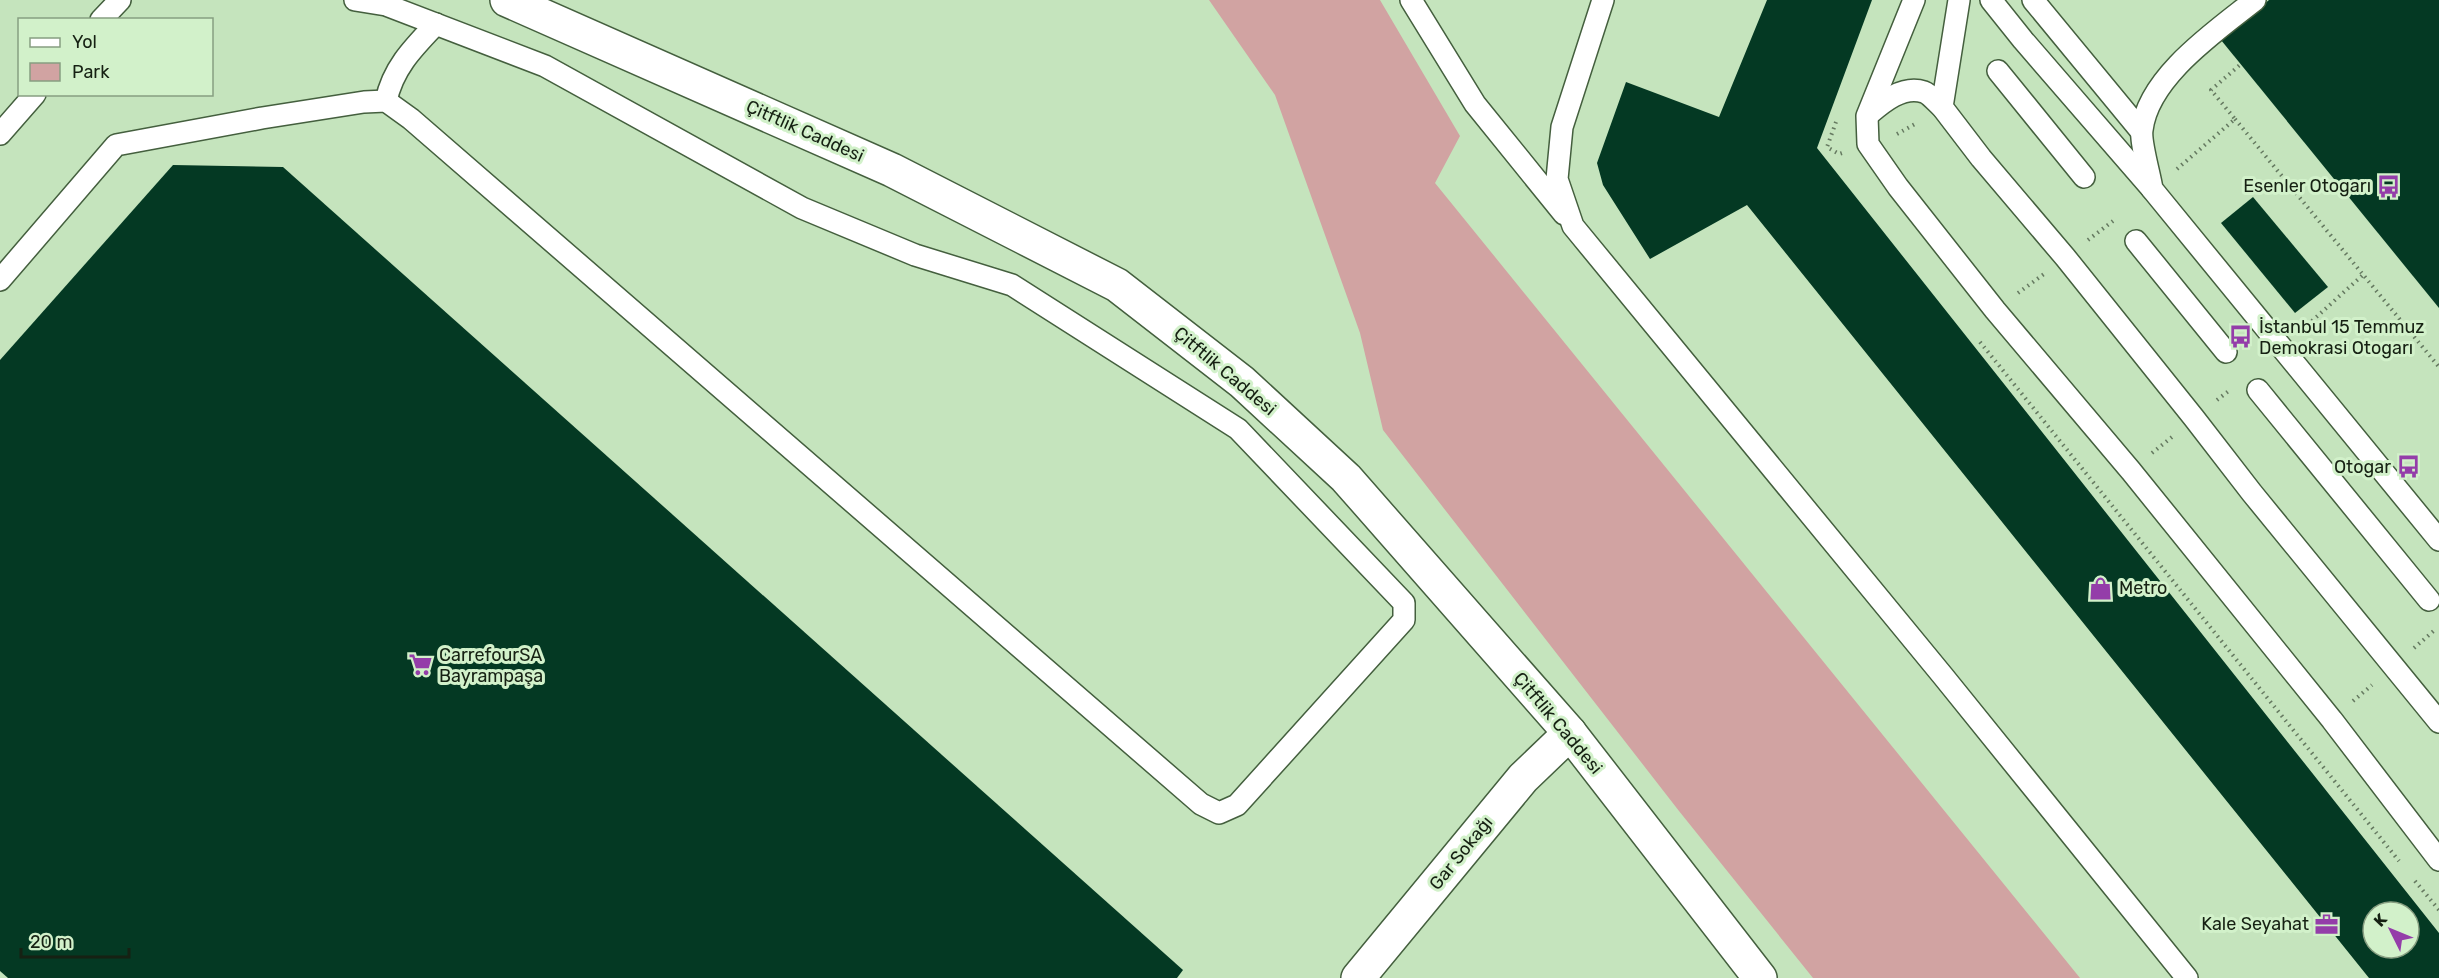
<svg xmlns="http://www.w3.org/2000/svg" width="2439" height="978" font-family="Rubik,sans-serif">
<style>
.green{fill:#d1a3a2}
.building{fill:#043923;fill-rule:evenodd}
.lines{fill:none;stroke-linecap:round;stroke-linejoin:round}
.service-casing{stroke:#445f3e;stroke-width:24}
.minor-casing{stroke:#445f3e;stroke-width:36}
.path{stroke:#657960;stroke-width:4;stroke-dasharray:1.5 4.5;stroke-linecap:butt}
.service{stroke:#fff;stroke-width:21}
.minor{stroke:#fff;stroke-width:33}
.labels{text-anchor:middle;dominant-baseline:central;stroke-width:6;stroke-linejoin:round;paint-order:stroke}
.street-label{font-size:18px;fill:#162113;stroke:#d2f1ca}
.poi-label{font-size:18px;fill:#162113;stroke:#d2f1ca;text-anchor:end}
</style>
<rect width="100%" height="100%" fill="#c5e4bd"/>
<path class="green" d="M1209 0H1380L1460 136 1435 183 2080 978H1813L1679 811 1383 430 1360 333 1275 95Z"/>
<g class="building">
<path d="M1767 0H1872L1817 148 2439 933V978H2369L1747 205 1650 259 1603 185 1597 163 1626 82 1719 117ZM2373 912H2409V948H2373Z"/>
<path d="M2269 0H2439V308L2221 40Z"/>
<path d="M173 165 283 167 1183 970 1177 978H8L0 971V360Z"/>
<path d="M2253 197 2328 287 2295 313 2221 223Z"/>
</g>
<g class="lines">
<defs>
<g id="service">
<path d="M1411 0 1475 104 1564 214"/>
<path d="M1603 0 1562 127 1557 179 1573 226 1943 676 2187 978"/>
<path d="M1914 0 1867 116 1868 144 1898 187 1995 310 2131 471 2332 720 2439 860"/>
<path d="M1959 0 1942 107 1981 158 2065 257 2194 418 2252 493 2439 722"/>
<path d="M1991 0 2023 40 2152 189"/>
<path d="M2033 0 2141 131"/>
<path d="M2255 0C2216 31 2148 77 2142 130 2140 142 2150 175 2152 189L2439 540"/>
<path d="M101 20 120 0"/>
<path d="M1998 71 2084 177"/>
<path d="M386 101C393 68 413 48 436 24"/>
<path d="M1869 114C1883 102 1903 85 1924 92 1930 94 1937 103 1942 107"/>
<path d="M0 134 35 94"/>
<path d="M2136 241 2226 352"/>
<path d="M0 280 116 145 262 118 364 102 386 101 411 119 1201 804 1219 813 1237 805 1404 620V603L1238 429 1012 285 915 255 802 208 545 66 386 5 355 0"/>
<path d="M2258 390 2429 600"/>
</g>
<g id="minor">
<path d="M507 0 892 170 1117 285 1242 382 1346 478 1570 733 1760 978"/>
<path d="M1358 978 1523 778 1570 733"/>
</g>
</defs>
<use href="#service" class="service-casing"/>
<use href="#minor" class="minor-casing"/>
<g class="path">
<path d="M2235 119 2439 367"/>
<path d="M1836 122 1827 147 1839 154 1842 153"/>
<path d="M1897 134 1917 123"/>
<path d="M2177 169 2235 119 2211 90 2241 64"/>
<path d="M2088 240 2113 221"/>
<path d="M2018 293 2044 274"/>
<path d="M2303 329 2364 274"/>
<path d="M1980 342 2399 861"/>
<path d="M2217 400 2230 390"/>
<path d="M2152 453 2172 437"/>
<path d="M2414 648 2436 629"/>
<path d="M2353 701 2372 685"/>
<path d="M2415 881 2439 910"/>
</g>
<use href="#service" class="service"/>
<use href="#minor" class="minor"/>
</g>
<defs>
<symbol id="bus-bare" viewBox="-9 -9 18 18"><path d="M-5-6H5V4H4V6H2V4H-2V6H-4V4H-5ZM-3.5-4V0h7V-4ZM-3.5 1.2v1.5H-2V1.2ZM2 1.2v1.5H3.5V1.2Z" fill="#943da9" stroke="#d2f1ca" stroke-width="2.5" paint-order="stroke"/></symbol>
<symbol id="shop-bare" viewBox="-9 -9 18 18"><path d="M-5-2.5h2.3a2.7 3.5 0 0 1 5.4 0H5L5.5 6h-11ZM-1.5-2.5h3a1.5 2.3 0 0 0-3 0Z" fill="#943da9" stroke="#d2f1ca" stroke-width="2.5" paint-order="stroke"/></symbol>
<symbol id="supermarket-bare" viewBox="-9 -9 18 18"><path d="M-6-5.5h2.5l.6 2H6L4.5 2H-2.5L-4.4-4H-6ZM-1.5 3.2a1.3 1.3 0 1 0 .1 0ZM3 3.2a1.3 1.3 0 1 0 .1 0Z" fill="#943da9" stroke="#d2f1ca" stroke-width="2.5" paint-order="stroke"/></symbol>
<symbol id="office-bare" viewBox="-9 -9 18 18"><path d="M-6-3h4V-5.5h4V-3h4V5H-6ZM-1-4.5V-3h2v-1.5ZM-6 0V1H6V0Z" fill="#943da9" stroke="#d2f1ca" stroke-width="2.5" paint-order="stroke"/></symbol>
</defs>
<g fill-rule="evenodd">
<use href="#bus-bare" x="2372" y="170" width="33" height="33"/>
<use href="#bus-bare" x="2224" y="320" width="33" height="33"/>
<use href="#bus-bare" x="2392" y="450" width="33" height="33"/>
<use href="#shop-bare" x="2084" y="572" width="33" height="33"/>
<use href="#supermarket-bare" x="404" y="648" width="33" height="33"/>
<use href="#office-bare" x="2310" y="908" width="33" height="33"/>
</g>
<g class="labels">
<g class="street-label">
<text transform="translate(805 131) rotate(24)">Çitftlik Caddesi</text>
<text transform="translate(1225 371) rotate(40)">Çitftlik Caddesi</text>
<text transform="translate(1558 723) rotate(50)">Çitftlik Caddesi</text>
<text transform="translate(1461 853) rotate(-51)">Gar Sokağı</text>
</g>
<g class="poi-label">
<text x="2371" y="186">Esenler Otogarı</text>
<text x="2259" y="327" text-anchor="start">İstanbul 15 Temmuz<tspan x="2259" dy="21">Demokrasi Otogarı</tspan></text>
<text x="2391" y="467">Otogar</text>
<text x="2119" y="588" text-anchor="start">Metro</text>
<text x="439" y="655" text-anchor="start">CarrefourSA<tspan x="439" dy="21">Bayrampaşa</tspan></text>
<text x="2309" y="924">Kale Seyahat</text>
</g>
</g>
<rect x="18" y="18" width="195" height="78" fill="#d2f1ca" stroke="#879e81" stroke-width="1.5"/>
<rect x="30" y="38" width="30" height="9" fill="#ffffff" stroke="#879e81" stroke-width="1.5"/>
<text x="72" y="48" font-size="18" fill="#162113">Yol</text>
<rect x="30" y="63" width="30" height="18" fill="#d1a3a2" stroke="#879e81" stroke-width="1.5"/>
<text x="72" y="78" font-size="18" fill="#162113">Park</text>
<g transform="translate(2391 930) rotate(313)"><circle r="28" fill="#d2f1ca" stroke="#879e81" stroke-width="1.5"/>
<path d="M0-4.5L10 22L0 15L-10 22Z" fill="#943da9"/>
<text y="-9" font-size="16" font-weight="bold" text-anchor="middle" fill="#162113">K</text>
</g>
<path d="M21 948v9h108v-9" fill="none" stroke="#162113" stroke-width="3"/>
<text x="30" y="948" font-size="18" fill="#162113" stroke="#d2f1ca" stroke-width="4.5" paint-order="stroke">20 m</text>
</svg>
